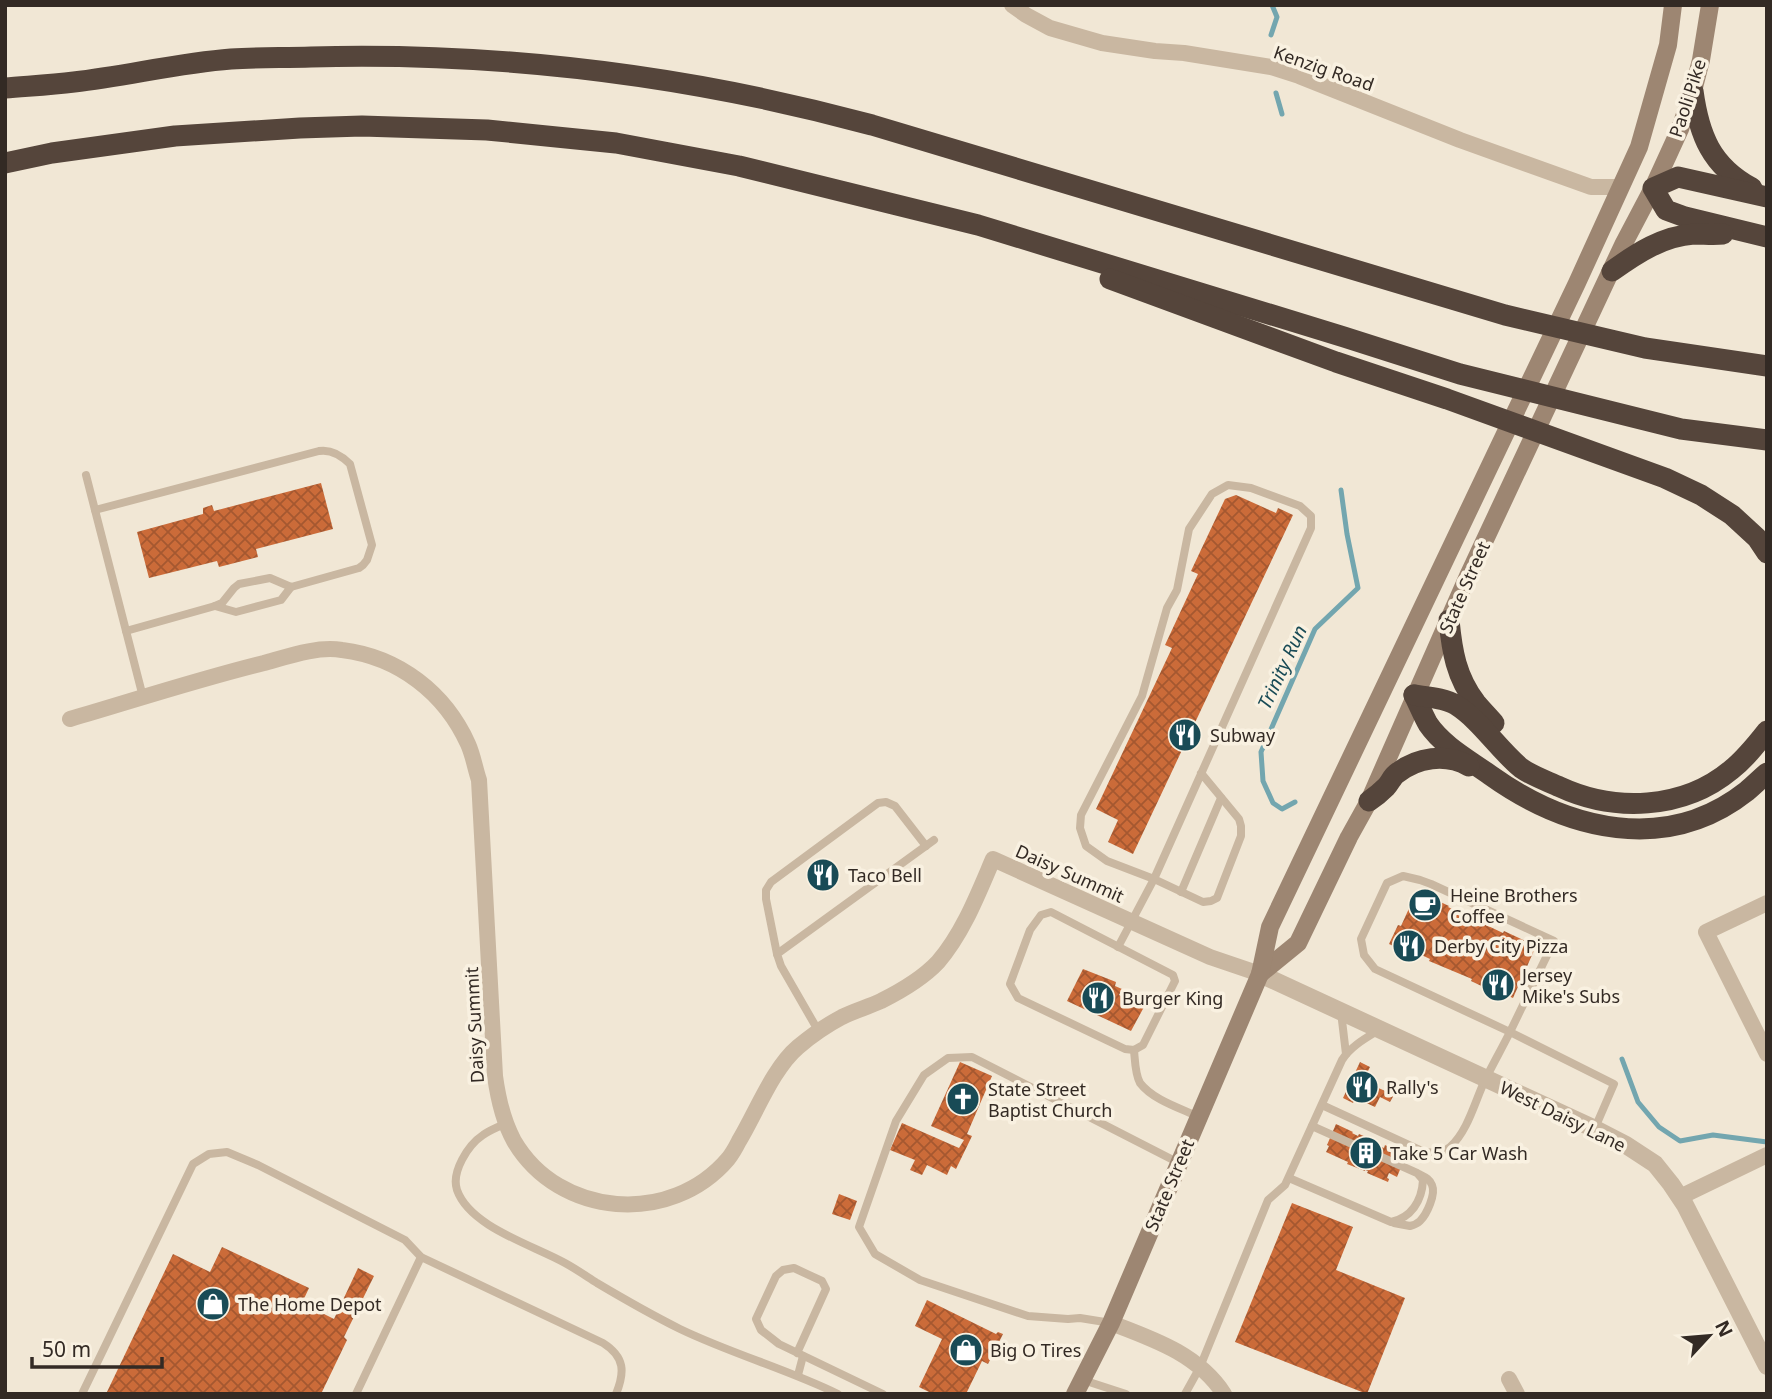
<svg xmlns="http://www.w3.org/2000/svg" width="1772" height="1399" font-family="'Noto Sans',sans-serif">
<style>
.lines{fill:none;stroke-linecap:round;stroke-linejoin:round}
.stream{stroke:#73a6af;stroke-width:5}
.building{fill:url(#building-cross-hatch)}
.service{stroke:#c9b7a1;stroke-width:8}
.minor{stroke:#c9b7a1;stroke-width:16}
.tertiary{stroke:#c9b7a1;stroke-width:18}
.secondary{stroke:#9d8672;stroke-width:18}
.motorway{stroke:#55453b;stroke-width:21}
.labels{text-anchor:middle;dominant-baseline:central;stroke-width:7;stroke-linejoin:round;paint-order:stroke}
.street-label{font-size:18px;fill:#332a24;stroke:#f9f1e1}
.poi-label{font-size:18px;fill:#332a24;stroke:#f9f1e1;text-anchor:start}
.water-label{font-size:19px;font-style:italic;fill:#194b56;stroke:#f9f1e1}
</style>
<defs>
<pattern id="building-cross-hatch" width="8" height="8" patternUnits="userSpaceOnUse" patternTransform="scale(1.75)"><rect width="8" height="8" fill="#cb6b39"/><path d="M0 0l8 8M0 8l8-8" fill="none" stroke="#a55830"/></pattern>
</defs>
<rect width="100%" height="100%" fill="#f1e7d5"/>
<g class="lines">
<g class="stream">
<path d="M1271 35 1277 17 1272 5"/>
<path d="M1276 93 1282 114"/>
<path d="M1295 802 1282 809 1273 803 1263 781 1261 752 1315 629 1358 588 1347 534 1341 490"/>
<path d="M1622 1059 1638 1102 1659 1127 1680 1141 1713 1135 1767 1142"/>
</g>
</g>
<g class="building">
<path d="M321 483 333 529 256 549 258 557 219 567 217 561 149 578 137 532 203 514V508L212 505 214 511Z"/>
<path d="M1236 495 1276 513 1278 508 1293 515 1133 854 1108 842 1118 820 1096 809 1172 648 1165 645 1198 574 1191 571 1225 499Z"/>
<path d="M1417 891 1449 906 1448 907 1503 933 1504 931 1536 946 1513 998 1497 991 1496 993 1471 981 1472 979 1429 961 1430 959 1411 950 1410 954 1389 944 1398 925 1401 926Z"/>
<path d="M1083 969 1116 982 1115 986 1122 989 1119 995 1144 1007 1131 1031 1067 1001Z"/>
<path d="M960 1062 992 1076 967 1134 972 1136 956 1169 951 1166 947 1175 927 1165 922 1175 910 1170 915 1160 890 1150 902 1123 959 1148 964 1140 931 1126Z"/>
<path d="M1360 1062 1370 1067 1363 1081 1394 1095 1390 1102 1380 1097 1375 1107 1360 1100 1363 1094 1358 1092 1353 1103 1343 1098Z"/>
<path d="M1336 1124 1353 1132 1352 1133 1358 1136 1359 1134 1378 1142 1377 1145 1384 1148 1385 1145 1406 1155 1397 1177 1389 1173 1387 1178 1389 1179 1388 1182 1367 1173 1368 1171 1365 1170V1171L1347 1164 1348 1162 1326 1152 1329 1146 1327 1145Z"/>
<path d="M839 1194 857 1201 850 1220 832 1214Z"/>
<path d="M1292 1203 1353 1227 1336 1270 1405 1298 1367 1394 1235 1342Z"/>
<path d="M222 1247 309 1288 302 1303 334 1319 358 1268 374 1276 344 1337 347 1340 321 1394H106L173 1254 210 1272Z"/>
<path d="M927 1300 996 1334 998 1332 1003 1334 988 1364 982 1361 966 1394H933L919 1387 942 1339 915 1326Z"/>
</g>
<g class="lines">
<g class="service">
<path d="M86 475 143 697"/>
<path d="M95 510 319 451C331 449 341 455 350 464L372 545 367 560 363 565 359 568 291 587 270 578 239 584 234 588 222 603 215 606 126 631"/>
<path d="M215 606 236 612 281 600 291 587"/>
<path d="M1403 876 1420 880 1431 884 1554 941 1510 1032 1375 969 1364 955 1361 939 1387 883Z"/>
<path d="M1181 892 1221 798"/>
<path d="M1051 912 1173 975 1175 981 1143 1045 1134 1050 1125 1049 1018 998 1010 984 1030 930 1041 915Z"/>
<path d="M1118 947 1154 879 1311 528V516L1300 506 1251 488 1228 485 1212 494 1189 529 1177 590 1167 608 1142 696 1081 815 1080 828 1086 846 1107 861 1154 879 1203 902 1211 901 1217 898 1241 836V826L1239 819 1201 773"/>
<path d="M777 954 766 899V890L771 882 878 803 886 802 895 806 926 846"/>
<path d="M1341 1012 1346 1054"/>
<path d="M819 1032 781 966 777 954 934 840"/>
<path d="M1134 1050C1135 1060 1135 1074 1140 1083 1153 1100 1180 1108 1199 1117"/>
<path d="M1322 1105 1424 1152C1433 1153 1443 1153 1450 1147 1468 1131 1475 1101 1485 1080 1493 1064 1502 1048 1510 1032L1614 1084 1595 1128"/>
<path d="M506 1123C499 1127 490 1130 483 1135 468 1145 451 1172 457 1190 470 1227 533 1245 565 1263 576 1269 586 1276 597 1283 624 1299 652 1315 680 1329 732 1354 787 1369 838 1394"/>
<path d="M1289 1178 1391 1222C1411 1218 1422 1201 1423 1180L1417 1173 1312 1126"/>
<path d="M1394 1223 1410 1226C1414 1225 1417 1224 1420 1221 1427 1214 1436 1194 1432 1185 1430 1179 1425 1177 1419 1174"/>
<path d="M1111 1323 1080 1318 1068 1319 1028 1316 920 1280 875 1254 859 1227 896 1121 924 1075 948 1058 972 1057 1179 1163"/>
<path d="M797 1353 826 1289 822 1281 794 1268 783 1270 776 1276 756 1319 761 1330 779 1344 883 1394"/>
<path d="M798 1375 803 1356"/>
<path d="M1083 1380 1126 1394"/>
<path d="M82 1394 193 1164 209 1154 227 1152 258 1165 405 1240 421 1257 603 1343C625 1357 625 1372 616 1394"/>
<path d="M356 1394 421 1257"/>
<path d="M1185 1394 1200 1367 1268 1200 1285 1185 1342 1060C1351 1046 1366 1038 1379 1030"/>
</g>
<g class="minor">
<path d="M1012 5 1026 15 1050 28 1102 43 1155 51 1184 53 1271 67 1299 76 1460 140 1591 187H1620"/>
<path d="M70 719C135 700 199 679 264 663 289 656 317 646 342 650 399 657 445 693 468 744 473 755 475 768 479 780L495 1076C498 1098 503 1121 514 1141 559 1218 671 1226 728 1159 732 1154 736 1147 739 1141 756 1113 773 1068 798 1047 811 1036 827 1025 842 1017 854 1011 868 1007 881 1001 901 991 923 978 938 962 963 933 978 894 993 859L1210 957 1260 974"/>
<path d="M1767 903 1706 932 1767 1054"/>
<path d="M1680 1197 1767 1155"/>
<path d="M1111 1323C1153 1339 1198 1354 1224 1394"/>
<path d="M1509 1379 1517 1394"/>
</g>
<path class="tertiary" d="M1260 974 1595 1129 1626 1145 1655 1164 1671 1184 1685 1205 1767 1366"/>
<g class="secondary">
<path d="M1260 974 1298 943 1349 837 1369 801 1468 576 1623 245 1653 188 1680 129 1693 91 1701 60 1710 5"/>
<path d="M1075 1394 1111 1323 1260 974 1270 927 1577 283 1639 147 1668 45 1673 5"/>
</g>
<g class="motorway">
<path d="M5 88C28 86 51 85 74 82 127 76 178 63 231 59 258 57 284 58 311 57 501 52 688 75 872 125L1505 315 1645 348 1767 366"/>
<path d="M1693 91C1699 135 1711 166 1752 188"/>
<path d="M5 163 52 153 175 136 300 128 362 126 487 130 616 143 739 166 978 225 1344 337 1460 374 1681 429 1767 440"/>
<path d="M1767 197 1678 177 1653 188 1666 210 1685 217 1767 237"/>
<path d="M1612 271C1637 253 1663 236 1694 234 1704 234 1714 235 1723 234"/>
<path d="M1110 279 1336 362 1447 399 1665 478 1701 495 1732 515 1757 538 1767 553"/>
<path d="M1449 620C1452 651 1456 677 1476 703 1482 710 1488 716 1494 723"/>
<path d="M1414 695C1419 705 1423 715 1428 724 1443 746 1469 760 1490 775 1567 830 1666 855 1747 791 1754 785 1760 779 1767 773"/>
<path d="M1414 695C1427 697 1445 698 1456 705 1481 721 1498 749 1521 768 1532 776 1547 781 1560 787 1614 812 1683 810 1731 770 1745 759 1756 745 1767 731"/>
<path d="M1369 801C1375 797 1381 792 1386 787 1390 783 1392 777 1396 774 1417 757 1446 753 1469 766"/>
</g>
</g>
<defs>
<symbol id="restaurant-disc" viewBox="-11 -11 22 22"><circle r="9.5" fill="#194b56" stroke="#f9f1e1"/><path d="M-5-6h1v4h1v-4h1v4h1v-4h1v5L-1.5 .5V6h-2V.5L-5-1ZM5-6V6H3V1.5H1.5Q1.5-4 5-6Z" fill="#fff"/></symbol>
<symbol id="cafe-disc" viewBox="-11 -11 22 22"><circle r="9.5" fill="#194b56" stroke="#f9f1e1"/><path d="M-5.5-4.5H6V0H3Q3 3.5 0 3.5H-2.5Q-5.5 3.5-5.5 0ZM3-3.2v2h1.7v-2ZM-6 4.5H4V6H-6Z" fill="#fff"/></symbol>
<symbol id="church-disc" viewBox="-11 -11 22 22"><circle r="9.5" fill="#194b56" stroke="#f9f1e1"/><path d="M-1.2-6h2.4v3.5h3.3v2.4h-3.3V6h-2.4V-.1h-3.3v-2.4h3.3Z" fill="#fff"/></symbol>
<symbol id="building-disc" viewBox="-11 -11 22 22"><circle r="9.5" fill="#194b56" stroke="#f9f1e1"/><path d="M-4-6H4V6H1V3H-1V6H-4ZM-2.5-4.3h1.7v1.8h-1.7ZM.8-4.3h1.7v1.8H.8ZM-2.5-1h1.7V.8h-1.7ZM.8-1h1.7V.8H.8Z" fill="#fff"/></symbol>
<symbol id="shop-disc" viewBox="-11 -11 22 22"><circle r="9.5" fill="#194b56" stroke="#f9f1e1"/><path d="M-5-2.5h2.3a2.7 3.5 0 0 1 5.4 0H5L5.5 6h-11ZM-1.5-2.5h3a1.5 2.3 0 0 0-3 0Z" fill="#fff"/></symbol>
</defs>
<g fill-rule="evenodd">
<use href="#restaurant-disc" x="1166" y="716" width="38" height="38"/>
<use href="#restaurant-disc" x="804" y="856" width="38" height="38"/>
<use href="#cafe-disc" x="1406" y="886" width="38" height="38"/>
<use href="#restaurant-disc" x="1390" y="927" width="38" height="38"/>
<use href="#restaurant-disc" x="1479" y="966" width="38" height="38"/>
<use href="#restaurant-disc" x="1079" y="979" width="38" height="38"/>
<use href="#restaurant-disc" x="1343" y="1068" width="38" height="38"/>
<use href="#church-disc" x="944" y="1080" width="38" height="38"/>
<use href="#building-disc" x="1347" y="1134" width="38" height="38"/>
<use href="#shop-disc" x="194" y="1285" width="38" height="38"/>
<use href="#shop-disc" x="947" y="1331" width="38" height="38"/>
</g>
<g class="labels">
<g class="street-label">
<text transform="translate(1324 68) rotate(19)">Kenzig Road</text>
<text transform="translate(1687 98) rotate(-72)">Paoli Pike</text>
<text transform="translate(1464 587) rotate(-66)">State Street</text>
<text transform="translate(1070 873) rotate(24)">Daisy Summit</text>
<text transform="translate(474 1025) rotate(-93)">Daisy Summit</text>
<text transform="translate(1563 1116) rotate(26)">West Daisy Lane</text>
<text transform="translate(1169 1185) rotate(-67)">State Street</text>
</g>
<g class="poi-label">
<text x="1210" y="735">Subway</text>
<text x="848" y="875">Taco Bell</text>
<text x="1450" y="895">Heine Brothers<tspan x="1450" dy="21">Coffee</tspan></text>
<text x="1434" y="946">Derby City Pizza</text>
<text x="1522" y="975">Jersey<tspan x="1522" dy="21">Mike's Subs</tspan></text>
<text x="1122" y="998">Burger King</text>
<text x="1386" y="1087">Rally's</text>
<text x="988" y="1089">State Street<tspan x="988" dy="21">Baptist Church</tspan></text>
<text x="1390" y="1153">Take 5 Car Wash</text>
<text x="238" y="1304">The Home Depot</text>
<text x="990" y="1350">Big O Tires</text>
</g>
<g class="water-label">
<text transform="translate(1282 667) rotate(-65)">Trinity Run</text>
</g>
</g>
<rect width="1772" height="1399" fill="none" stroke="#332a24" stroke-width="14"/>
<g transform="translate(1709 1336) rotate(64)" stroke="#f9f1e1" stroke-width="5" paint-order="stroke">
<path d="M0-5L12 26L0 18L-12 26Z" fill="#332a24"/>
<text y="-10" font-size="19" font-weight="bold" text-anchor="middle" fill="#332a24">N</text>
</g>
<path d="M32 1357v10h130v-10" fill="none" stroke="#332a24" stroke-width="3.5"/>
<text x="42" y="1357" font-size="21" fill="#332a24" stroke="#f9f1e1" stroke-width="5" paint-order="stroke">50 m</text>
</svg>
